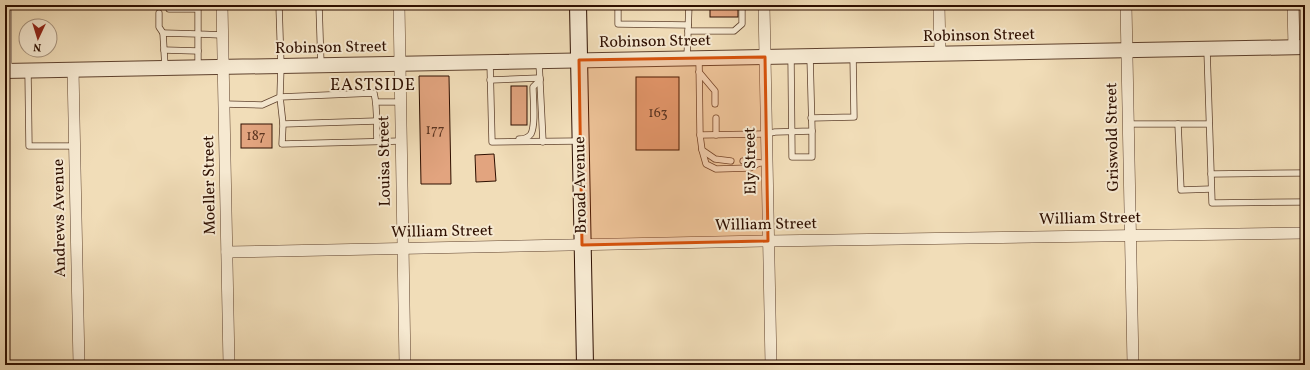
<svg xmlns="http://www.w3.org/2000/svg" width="1310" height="370" font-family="Vollkorn,serif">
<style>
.building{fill:#e2a47f;stroke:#2e0f00}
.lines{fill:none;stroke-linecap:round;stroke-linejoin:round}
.service-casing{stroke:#5f422e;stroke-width:7}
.minor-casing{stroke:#5f422e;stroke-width:12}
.tertiary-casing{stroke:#5f422e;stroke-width:16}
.secondary-casing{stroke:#2e0f00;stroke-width:18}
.service{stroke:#f6e9d1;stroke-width:5.5}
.minor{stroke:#f6e9d1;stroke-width:11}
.tertiary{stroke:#f6e9d1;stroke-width:14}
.secondary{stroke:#f6e9d1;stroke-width:16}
.marked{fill:#d5520b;fill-opacity:0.2;stroke:#d5520b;stroke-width:3;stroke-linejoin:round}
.labels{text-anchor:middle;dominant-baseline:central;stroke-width:4;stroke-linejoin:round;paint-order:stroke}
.number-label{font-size:14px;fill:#5b3420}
.street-label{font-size:16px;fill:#2e0f00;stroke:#f6e9d1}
.neighbourhood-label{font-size:17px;letter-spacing:1px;fill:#2e0f00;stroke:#f6e9d1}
</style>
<rect width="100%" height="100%" fill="#f1ddb8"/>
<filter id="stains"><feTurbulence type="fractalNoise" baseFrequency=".005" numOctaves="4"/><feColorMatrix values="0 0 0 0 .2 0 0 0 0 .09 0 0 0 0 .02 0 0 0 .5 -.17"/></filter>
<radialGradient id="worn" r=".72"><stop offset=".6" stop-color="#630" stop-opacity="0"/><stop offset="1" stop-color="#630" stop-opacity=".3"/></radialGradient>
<g class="building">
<rect x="710" y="5" width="28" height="12"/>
<path d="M419 76H449L451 184H421Z"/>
<rect x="636" y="77" width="43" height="73"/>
<rect x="511" y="86" width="16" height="39"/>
<rect x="241" y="124" width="31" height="24"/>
<path d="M494 154 496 181 476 182 475 155Z"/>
</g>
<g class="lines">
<defs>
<g id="service">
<path d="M319 5 321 65"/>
<path d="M618 5V24L688 25"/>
<path d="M169 9H198V34L222 35"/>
<path d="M159 13V27L163 33"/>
<path d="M688 31H734L742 24V5"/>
<path d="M164 50 198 51"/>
<path d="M1207 50 1212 203 1302 202"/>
<path d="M791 57 792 157H812V131"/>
<path d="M687 58 689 5"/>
<path d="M699 59 700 135 702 150 715 159 731 161"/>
<path d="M490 62 492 142 580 141"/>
<path d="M539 62 543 142"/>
<path d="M165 67 163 33 198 34V67"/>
<path d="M28 72 29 146H75"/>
<path d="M699 72 715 91V104"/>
<path d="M490 80 540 78"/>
<path d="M377 102H400"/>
<path d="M224 104 262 105 280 97 281 66 279 5"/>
<path d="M716 118V135"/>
<path d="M811 118 854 117 853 55"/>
<path d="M283 124 376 121"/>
<path d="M1129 124H1209"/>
<path d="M1178 124 1181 190 1211 189"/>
<path d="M700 135 766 134 775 132 812 131 810 56"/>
<path d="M519 139C524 139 528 138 531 134 536 124 533 99 533 87L540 80"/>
<path d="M377 141C376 126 378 108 374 93L280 97 283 124 282 144 401 141"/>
<path d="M702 150 706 164 716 169 750 168 759 163"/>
<path d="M743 161 761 163"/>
<path d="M1211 174 1301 173"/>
</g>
<g id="minor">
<path d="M6 5V71"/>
<path d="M222 5 229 365"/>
<path d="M399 5 405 365"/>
<path d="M764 5 771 365"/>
<path d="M939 5 940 53"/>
<path d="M1126 5 1133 365"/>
<path d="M1293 5 1294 48"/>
<path d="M73 69 79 365"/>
<path d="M227 252 768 241 1305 233"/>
</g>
<path id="tertiary" d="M5 71 1305 47"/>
<path id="secondary" d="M578 5 585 365"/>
</defs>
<use href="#service" class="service-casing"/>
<use href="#minor" class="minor-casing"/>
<use href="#tertiary" class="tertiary-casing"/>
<use href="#secondary" class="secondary-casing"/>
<use href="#service" class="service"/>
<use href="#minor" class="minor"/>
<use href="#tertiary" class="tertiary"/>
<use href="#secondary" class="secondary"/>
</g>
<path class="marked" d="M765 57 768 241 582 245 579 60Z"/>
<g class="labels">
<g class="number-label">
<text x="658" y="113">163</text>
<text x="435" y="130">177</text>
<text x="256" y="136">187</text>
</g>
<g class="street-label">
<text transform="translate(979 36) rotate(-1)">Robinson Street</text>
<text transform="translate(655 42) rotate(-1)">Robinson Street</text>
<text transform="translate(331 48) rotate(-1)">Robinson Street</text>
<text transform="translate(1113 137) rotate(-91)">Griswold Street</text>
<text transform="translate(385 161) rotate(-91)">Louisa Street</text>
<text transform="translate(751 161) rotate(-91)">Ely Street</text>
<text transform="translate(210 185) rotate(-91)">Moeller Street</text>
<text transform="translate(581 185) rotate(-91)">Broad Avenue</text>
<text transform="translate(60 218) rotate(-91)">Andrews Avenue</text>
<text transform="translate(1090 219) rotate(-1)">William Street</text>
<text transform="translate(766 225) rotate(-1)">William Street</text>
<text transform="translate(442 232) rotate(-1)">William Street</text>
</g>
<g class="neighbourhood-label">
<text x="373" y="85">EASTSIDE</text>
</g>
</g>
<rect width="1310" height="370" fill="none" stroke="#f1ddb8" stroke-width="20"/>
<rect x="6" y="6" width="1298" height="358" fill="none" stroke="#2e0f00" stroke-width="2"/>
<rect x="10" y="10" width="1290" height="350" fill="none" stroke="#2e0f00"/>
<g transform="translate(38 38) rotate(184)"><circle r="19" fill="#f6e9d1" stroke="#a6927d"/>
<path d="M0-3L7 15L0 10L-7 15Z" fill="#8f2418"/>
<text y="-6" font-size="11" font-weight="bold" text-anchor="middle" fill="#2e0f00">N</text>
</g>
<rect width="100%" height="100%" filter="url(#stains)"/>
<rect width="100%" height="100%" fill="url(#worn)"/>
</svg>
